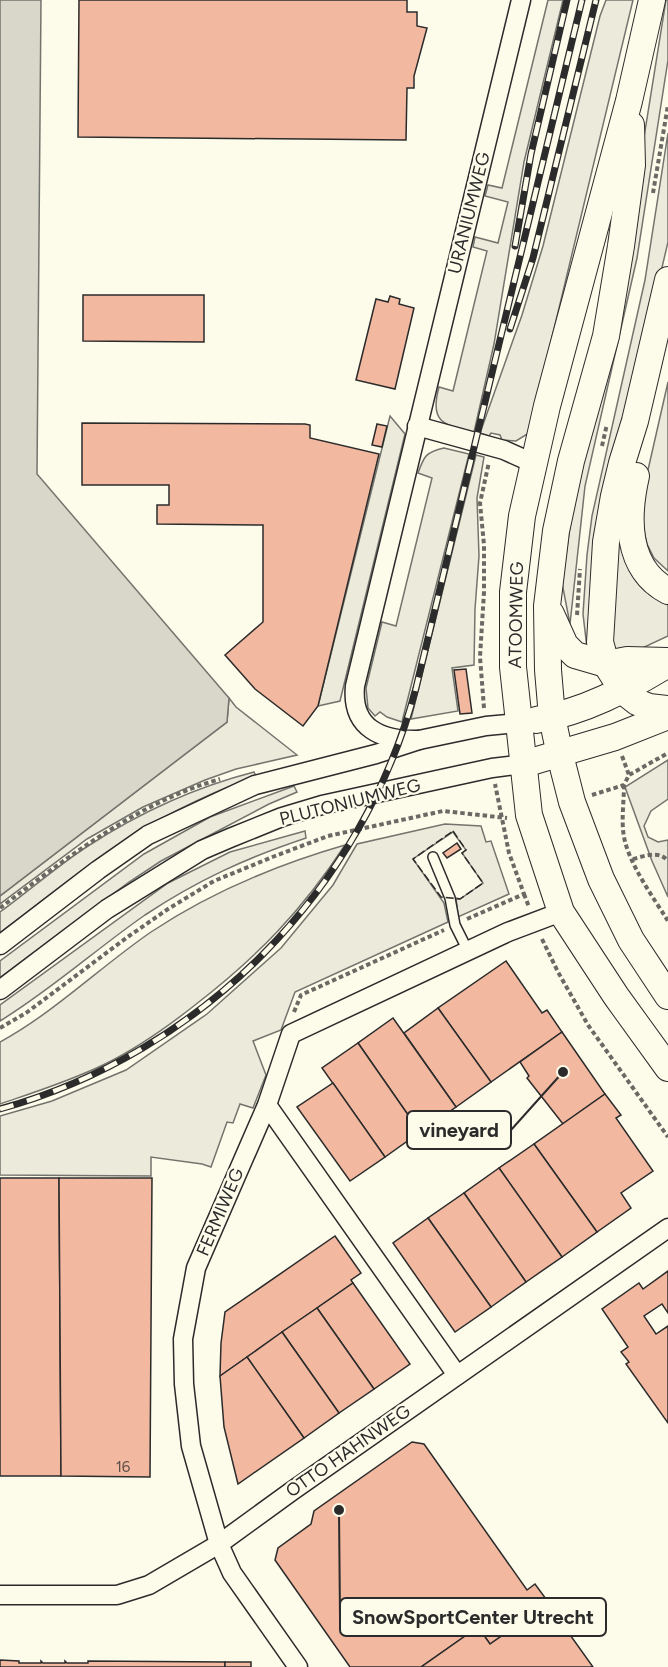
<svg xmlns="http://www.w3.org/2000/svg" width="668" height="1667" font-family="Figtree,sans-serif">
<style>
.green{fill:#ecebdb;stroke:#74746e;stroke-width:1.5}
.water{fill:#d8d7c9;stroke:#74746e;stroke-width:1.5}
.building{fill:#f2b8a0;stroke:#2b2b2b;stroke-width:1.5}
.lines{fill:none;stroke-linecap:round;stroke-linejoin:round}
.lane-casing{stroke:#2b2b2b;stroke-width:12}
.street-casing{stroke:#2b2b2b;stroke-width:21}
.secondary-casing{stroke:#2b2b2b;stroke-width:28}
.path{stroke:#6a6964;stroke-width:4;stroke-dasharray:4.5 3;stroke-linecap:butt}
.lane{stroke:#fdfbea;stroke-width:9}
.street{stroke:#fdfbea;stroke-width:18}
.secondary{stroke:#fdfbea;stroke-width:26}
.rail-casing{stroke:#2b2b2b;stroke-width:7}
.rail{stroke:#fdfbea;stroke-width:4.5;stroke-dasharray:14;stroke-linecap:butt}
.fence{stroke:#2b2b2b;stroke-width:1.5;stroke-dasharray:8 3;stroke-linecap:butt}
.labels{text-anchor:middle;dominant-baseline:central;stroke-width:4.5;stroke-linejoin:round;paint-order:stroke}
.number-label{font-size:15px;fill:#5d4e48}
.street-label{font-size:18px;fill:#2b2b2b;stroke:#fdfbea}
.leader{fill:none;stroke:#2b2b2b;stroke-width:2}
.callout-dot{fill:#2b2b2b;stroke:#fdfbea;stroke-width:2}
.callout{fill:#fdfbea;stroke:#2b2b2b;stroke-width:2}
.callout-label{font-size:20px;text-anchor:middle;font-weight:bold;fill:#2b2b2b}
</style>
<rect width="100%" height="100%" fill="#fdfbea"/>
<g class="green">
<path d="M548 0H563L524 162 494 344 474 432C444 425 429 423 439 387L453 391 487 251 473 247 475 237 498 243 508 202 485 196 488 185 502 188Z"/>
<path d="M606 0H633L529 433 516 441 502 440 500 435 491 433 489 436 480 433 522 315 543 246 600 16Z"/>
<path d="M666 0H668V60L637 258 585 486 570 624 562 583 576 484 612 337Z"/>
<path d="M668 133V242L621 441 587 648 583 614 587 555 592 516 645 280Z"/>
<path d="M668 382V571L654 558 647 544 642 523 648 470Z"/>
<path d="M390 416 405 434 340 701 318 706Z"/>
<path d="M444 448 469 454 402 722 387 717 380 712 375 716 368 708 366 688 382 622 396 626 432 478 418 473C424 456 426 452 444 448Z"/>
<path d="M476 455 484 457 477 498 479 556 475 609 474 665 452 668 458 711 411 719Z"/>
<path d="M617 512C623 553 624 587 668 605V636L636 651 609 656Z"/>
<path d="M229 698 236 707 297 755 236 769 205 780 143 807 87 839 0 904V896L227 722Z"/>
<path d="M668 760V799L651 811 644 826 648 837 658 842 668 840V897L652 861 625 787Z"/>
<path d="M254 772 256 776C205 795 155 819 110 850 72 876 36 906 0 933V912C29 891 57 866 88 846 139 813 196 787 254 772Z"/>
<path d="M294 786 297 792 269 804 161 861 129 882 0 978V961L144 854 210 817Z"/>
<path d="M445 824 481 826 486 842 491 841 509 894 458 917 456 898 460 899 483 883 462 853 466 850 453 832 413 859 444 903 448 922 295 992 281 1030 253 1041 266 1075 253 1108 240 1104 233 1123 227 1122 211 1167 202 1164 151 1157V1176L0 1175V1116L52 1101 126 1070 207 1014 281 948 333 885 357 844Z"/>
<path d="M305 831 306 838C246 858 198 880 145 915 96 949 51 990 0 1021V1005L168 883 230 852Z"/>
<path d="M345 845C302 911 257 957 195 1005 166 1028 136 1049 103 1065 70 1081 35 1092 0 1104V1042C55 1012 100 967 151 932 211 892 276 865 345 845Z"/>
</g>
<path class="water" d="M0 0H41L37 474 229 698 227 722 0 896Z"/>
<g class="building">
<path d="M79 0H407V12H417V26L427 28 414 76V88H407L406 140 78 137Z"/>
<path d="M83 295H204V342L83 341Z"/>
<path d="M390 296 400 299 399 304 414 308 395 389 356 380 376 299 388 302Z"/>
<path d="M82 423 305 424 310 425V438L379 454 318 706 303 726 255 689 225 655 263 622V525L157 524V505H169V485H82Z"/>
<path d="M377 424 387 426 382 447 372 445Z"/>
<path d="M466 669 472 713 460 714 454 670Z"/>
<path d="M457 843 461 849 447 858 443 853Z"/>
<path d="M506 961 542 1013 547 1010 562 1032 491 1082 438 1008Z"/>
<path d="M438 1008 491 1082 456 1107 404 1033Z"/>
<path d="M393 1018 456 1107 420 1132 358 1043Z"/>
<path d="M562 1032 605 1094 563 1124 527 1078 529 1076 520 1062Z"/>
<path d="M358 1043 420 1132 385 1157 322 1068Z"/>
<path d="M333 1083 385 1157 350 1181 297 1107Z"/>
<path d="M605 1094 621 1115 616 1118 653 1171 621 1193 631 1208 597 1232 534 1144Z"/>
<path d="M534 1144 597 1232 562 1257 499 1168Z"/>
<path d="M499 1168 562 1257 526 1282 464 1193Z"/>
<path d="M0 1178H59L61 1476H0Z"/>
<path d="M59 1178H152L150 1477 61 1476Z"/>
<path d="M464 1193 526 1282 491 1307 428 1218Z"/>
<path d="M428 1218 491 1307 455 1332 393 1243Z"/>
<path d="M335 1236 361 1273 351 1280 353 1283 220 1376 221 1343 225 1312Z"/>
<path d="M668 1271V1313L662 1304 644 1316 656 1334 668 1326V1423L626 1364 629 1362 621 1352 628 1347 602 1309 639 1283 643 1289Z"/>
<path d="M353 1283 410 1364 374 1389 317 1308Z"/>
<path d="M317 1308 374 1389 339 1413 282 1332Z"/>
<path d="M282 1332 339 1413 304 1438 247 1357Z"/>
<path d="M247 1357 304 1438 238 1484 224 1427 220 1376Z"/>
<path d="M412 1442 424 1444 527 1590 535 1584 549 1603 490 1644 478 1627 421 1667H350L275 1560 278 1548 311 1524 314 1511Z"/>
<path d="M548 1604 593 1667H421L478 1627 490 1644Z"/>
<path d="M0 1660 19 1661V1663H41V1661L43 1663H65V1661L67 1663H88V1661L225 1662V1667H0Z"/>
<rect x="225" y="1662" width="26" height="5"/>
</g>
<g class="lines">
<defs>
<path id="lane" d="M433 857 450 898 455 925 468 951"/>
<g id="street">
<path d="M417 426 504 450 533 463"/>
<path d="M419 740C382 741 351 729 355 686L521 0"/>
<path d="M0 945 98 870 148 835 255 785 376 754 419 740 486 726 518 723"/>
<path d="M0 990 107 909 202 850 230 838 282 817 322 805 492 768 524 764"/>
<path d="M267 1105 457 1375"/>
<path d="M0 1595H117L149 1585 219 1544 292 1491 668 1228"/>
<path d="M298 1667 232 1573 219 1544 191 1446 184 1384 183 1339 196 1268 267 1105 291 1034 508 932 561 912"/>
</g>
<g id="secondary">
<path d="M652 0 629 101 547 406 522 516 513 592V667L529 815 561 912 616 996 668 1068"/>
<path d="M631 125 632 165 621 246 606 336 571 461 556 531 547 606 548 670 552 717 560 755 572 802 601 879 631 940 668 996"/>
<path d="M668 280 635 421 622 463 614 496 606 542 600 642 606 664 623 691 637 702 649 707 668 709"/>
<path d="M636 476C627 516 625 568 668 591"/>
<path d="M551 614 565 645 575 655 606 664 627 660 668 661"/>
<path d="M536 720C584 712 627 689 668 664"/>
<path d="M524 764 615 737 668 716"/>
</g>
</defs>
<use href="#lane" class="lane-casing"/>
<use href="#street" class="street-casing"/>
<use href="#secondary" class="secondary-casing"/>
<g class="path">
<path d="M653 193 668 105"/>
<path d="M602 446 607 424"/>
<path d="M577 615 580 569"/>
<path d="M484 708 480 657 484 592V545L480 503 489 462"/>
<path d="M622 756 629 775"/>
<path d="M624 785C624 801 621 821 624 837 629 864 653 897 668 921"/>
<path d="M592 795 624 785 629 775 668 753"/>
<path d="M633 859C645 856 659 850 668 861"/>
<path d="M524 894 529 907"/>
<path d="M0 908C68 857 137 803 220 779"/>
<path d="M467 919 524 894 509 853 495 784"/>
<path d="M542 939 558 972 588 1025 668 1137"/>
<path d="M294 1012 301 995 444 930"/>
<path d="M0 1028 26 1013 129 936 168 909 214 881 275 856 328 836 443 811 507 818"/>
</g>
<use href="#lane" class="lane"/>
<use href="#street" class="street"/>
<use href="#secondary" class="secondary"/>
<defs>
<g id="rail">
<path d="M515 246 531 154 567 0"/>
<path d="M510 329 533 258 596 0"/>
<path d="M0 1109C202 1053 363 890 416 688L582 0"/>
</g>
</defs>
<use href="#rail" class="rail-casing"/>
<use href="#rail" class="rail"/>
<path class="fence" d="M453 831 466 850 462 853 483 883 460 899 441 897 413 859Z"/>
</g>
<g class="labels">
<g class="number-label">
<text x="123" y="1467">16</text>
</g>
<g class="street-label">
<text transform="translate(469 213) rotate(-76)">URANIUMWEG</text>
<text transform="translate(516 615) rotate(-89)">ATOOMWEG</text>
<text transform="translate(350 802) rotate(-14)">PLUTONIUMWEG</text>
<text transform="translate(220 1212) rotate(-67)">FERMIWEG</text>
<text transform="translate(348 1451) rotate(-35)">OTTO HAHNWEG</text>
</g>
</g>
<path class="leader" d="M563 1072L511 1130M339 1510L340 1617"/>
<g class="callout-dot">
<circle cx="563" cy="1072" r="6"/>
<circle cx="339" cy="1510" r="6"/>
</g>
<g class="callout">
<rect x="407" y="1111" width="104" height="38" rx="6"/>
<rect x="340" y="1598" width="266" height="38" rx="6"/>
</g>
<g class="callout-label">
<text x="459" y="1137">vineyard</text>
<text x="473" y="1624">SnowSportCenter Utrecht</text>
</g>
</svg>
